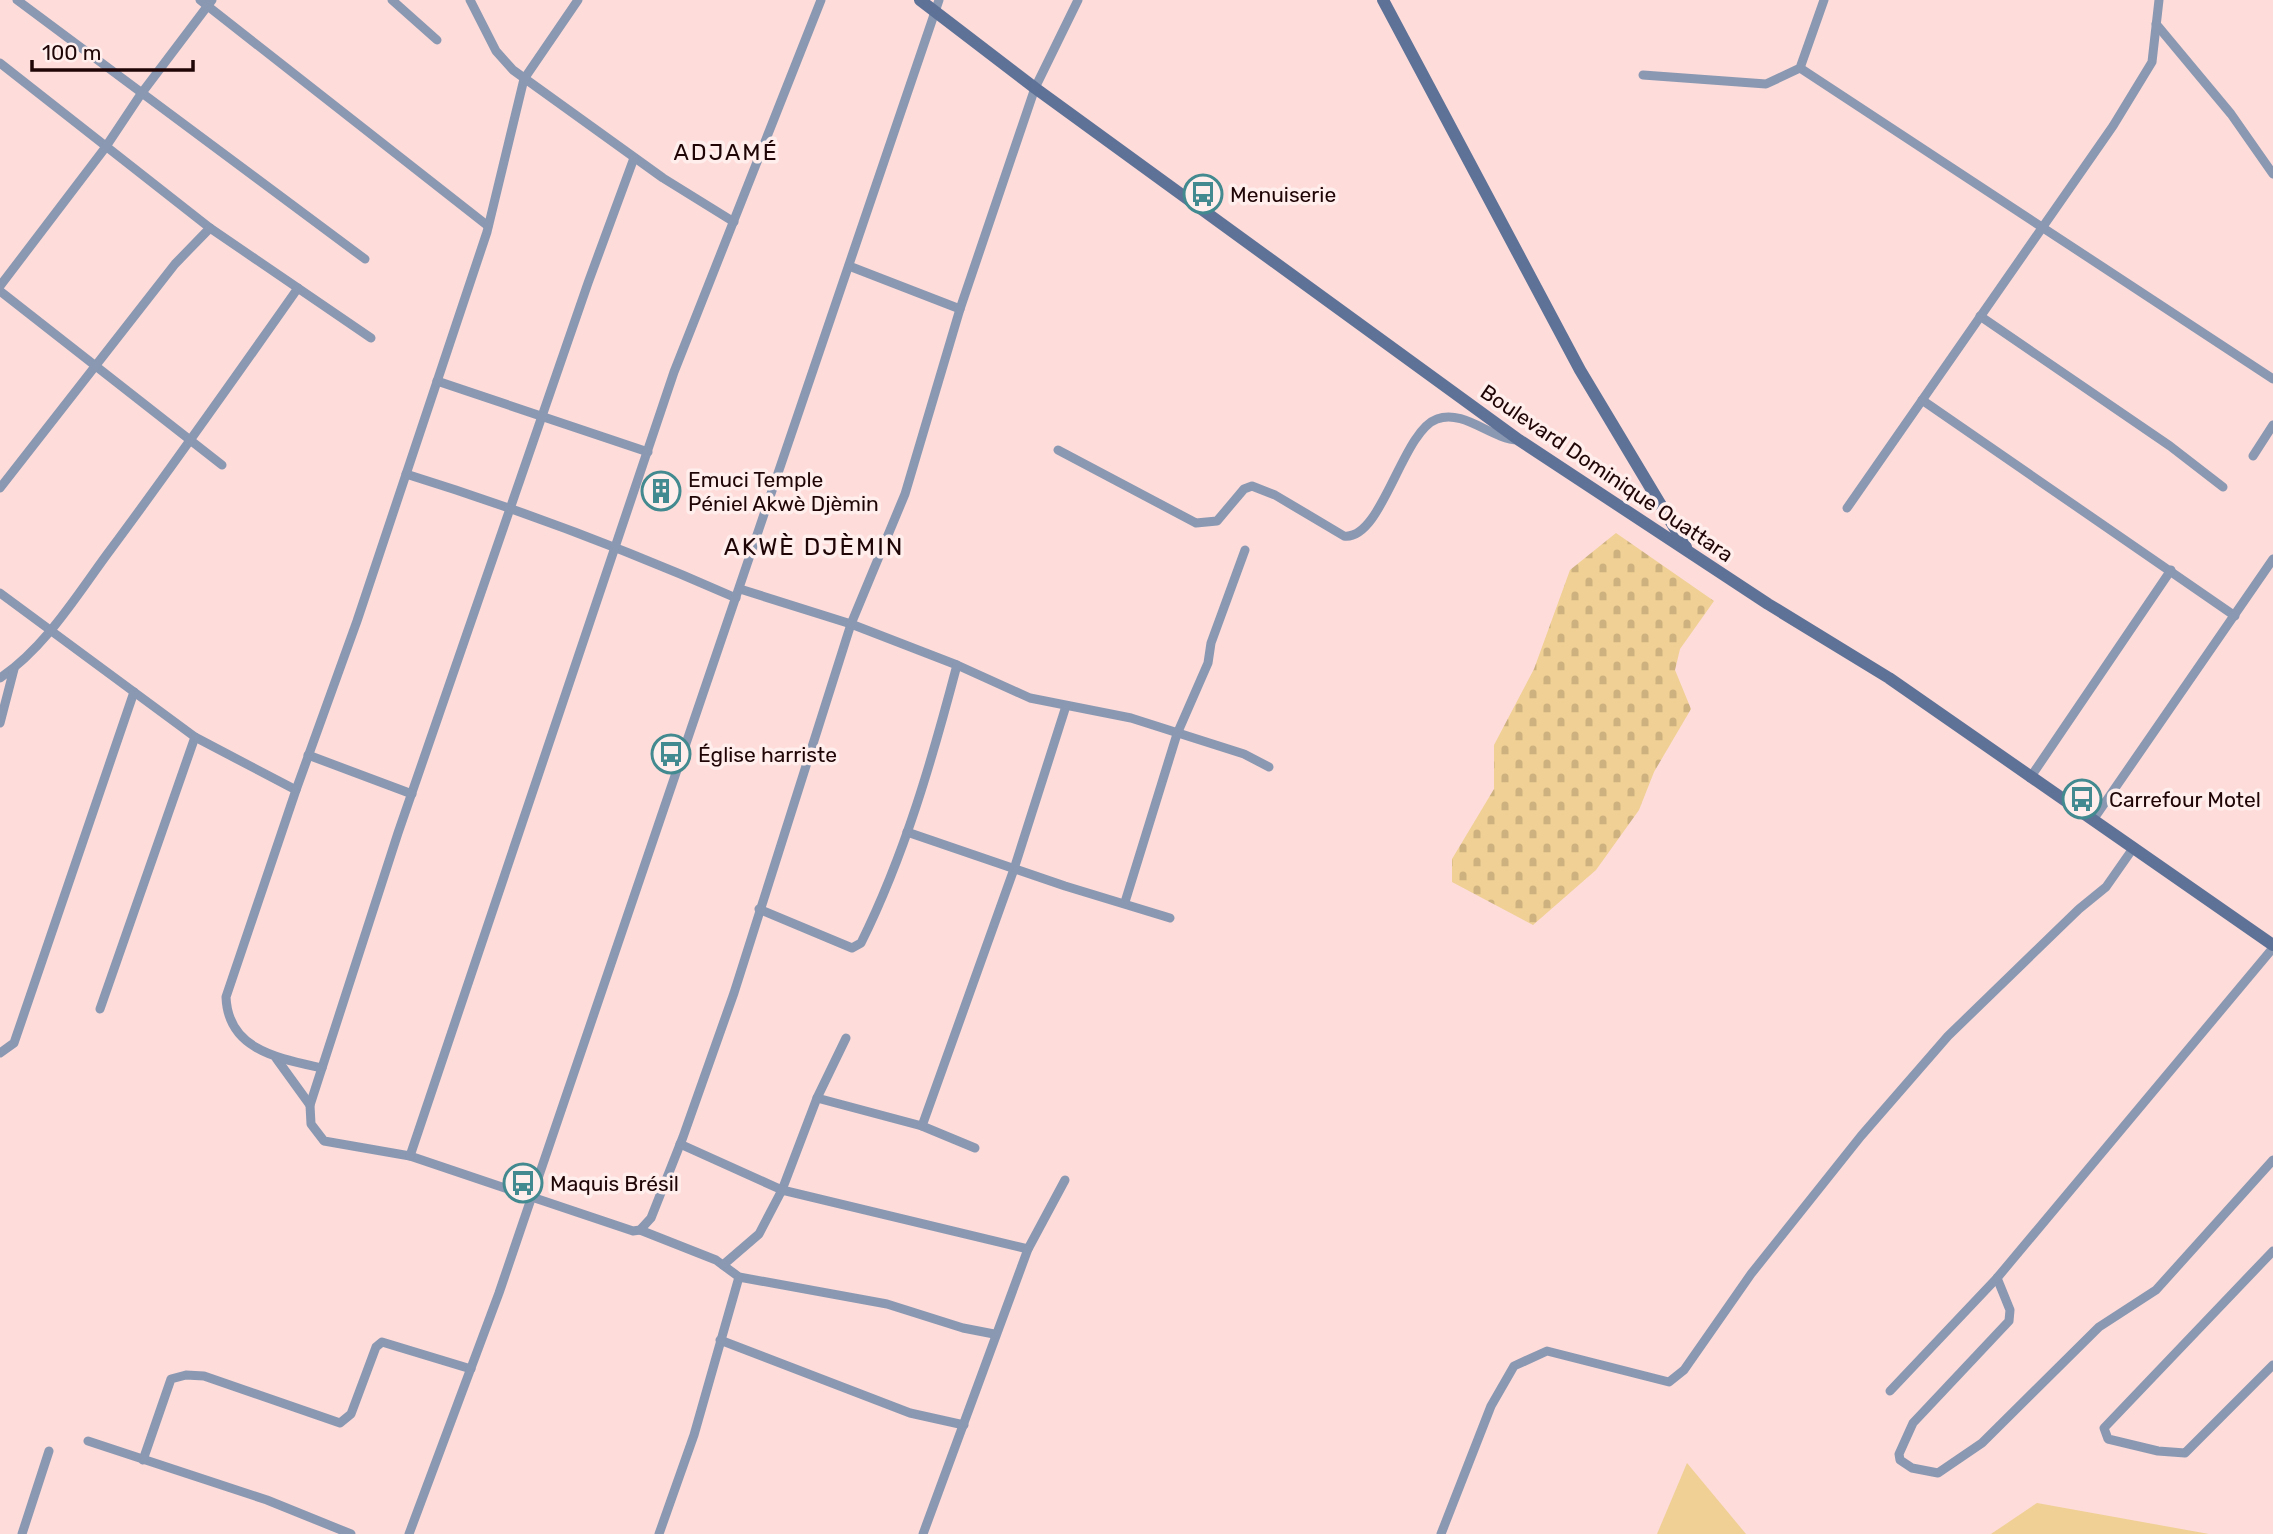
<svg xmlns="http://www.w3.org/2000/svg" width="2273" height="1534" font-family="Rubik,sans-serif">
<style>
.grass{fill:#f0d094}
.cemetery{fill:url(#cemetery-stones)}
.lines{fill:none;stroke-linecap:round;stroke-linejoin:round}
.street{stroke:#8a98b2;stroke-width:9}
.secondary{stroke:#5e7298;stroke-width:12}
.labels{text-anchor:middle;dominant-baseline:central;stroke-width:7;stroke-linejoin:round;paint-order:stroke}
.poi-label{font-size:21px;fill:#1f0506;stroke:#ffeeec;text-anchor:start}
.street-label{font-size:21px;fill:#1f0506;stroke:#ffeeec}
.neighbourhood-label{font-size:23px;letter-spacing:2px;fill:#1f0506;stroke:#ffeeec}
.quarter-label{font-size:24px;letter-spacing:2px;fill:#1f0506;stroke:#ffeeec}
</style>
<defs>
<pattern id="cemetery-stones" width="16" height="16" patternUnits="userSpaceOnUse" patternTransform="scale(1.75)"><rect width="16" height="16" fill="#f0d094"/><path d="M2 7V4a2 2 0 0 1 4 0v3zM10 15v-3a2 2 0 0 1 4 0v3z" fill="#cdb17e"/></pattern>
</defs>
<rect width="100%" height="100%" fill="#fddcda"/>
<g class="grass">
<path d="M1687 1463 1746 1534H1657Z"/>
<path d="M2037 1503 2209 1534H1991Z"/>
</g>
<path class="cemetery" d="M1616 533 1714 601 1680 649 1675 670 1691 709 1654 772 1639 810 1596 870 1533 925 1452 882V859L1494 789V745L1534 669 1570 570Z"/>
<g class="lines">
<g class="street">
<path d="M17 0 365 259"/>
<path d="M200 0 488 226"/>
<path d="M392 0 437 40"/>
<path d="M470 0 496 51 513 70 663 178 734 222"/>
<path d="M2156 24 2231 114 2273 174"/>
<path d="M0 63 210 228 371 338"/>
<path d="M1800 68 2273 379"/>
<path d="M1643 75 1766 84 1800 68 1824 0"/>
<path d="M634 158 588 283 398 833 310 1105 311 1124 324 1141 410 1156 633 1231 640 1230 651 1218 683 1137 734 993 851 624 905 494 960 309 1035 88 1078 0"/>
<path d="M849 266 960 309"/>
<path d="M0 286 105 148 141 94 212 0"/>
<path d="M0 291 222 465"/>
<path d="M1980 316 2170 446 2223 487"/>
<path d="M437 381 648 452"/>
<path d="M1922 400 2235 616"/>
<path d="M1058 450 1196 523 1217 521 1244 489 1252 486 1275 495 1344 536C1382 541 1402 431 1437 419 1464 409 1491 439 1518 440"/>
<path d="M2253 456 2273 425"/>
<path d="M406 474C522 510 625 549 736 598"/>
<path d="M0 488 175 264 210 228"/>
<path d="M1847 508 2113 126 2152 62 2159 0"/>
<path d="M740 589 851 624 957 665 1030 698 1131 718 1244 754 1269 767"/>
<path d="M0 593 195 737 296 790"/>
<path d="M0 678C47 646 78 593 111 549 175 463 236 376 298 288"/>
<path d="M0 723 14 669"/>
<path d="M308 755 412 794"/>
<path d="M2030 778 2171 570"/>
<path d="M2093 820 2273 559"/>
<path d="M907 832 1065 886 1170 918"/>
<path d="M1125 902 1177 734 1208 663 1211 643 1245 550"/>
<path d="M759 909 852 948 861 943C905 854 932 760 957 665"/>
<path d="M100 1009 195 737"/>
<path d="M0 1053 14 1043 134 692"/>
<path d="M276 1058 310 1105"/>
<path d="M322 1068C278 1058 228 1050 226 997L296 790 357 621 487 232 524 79 578 0"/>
<path d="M817 1098 922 1126 975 1148"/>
<path d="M922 1126 1014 869 1066 706"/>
<path d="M680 1144 782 1190 817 1098 846 1038"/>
<path d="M410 1156 674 372 821 0"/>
<path d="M640 1230 716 1260 739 1277 887 1304 963 1328 994 1334"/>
<path d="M2273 1251 2104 1428 2108 1439 2158 1451 2185 1453 2273 1365"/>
<path d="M723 1265 759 1234 782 1190 1028 1249"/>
<path d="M1997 1278 2010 1310 2009 1321 1913 1423 1899 1454 1900 1460 1912 1468 1938 1473 1982 1443 2099 1327 2156 1290 2273 1160"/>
<path d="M720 1340 910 1413 964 1425"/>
<path d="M1890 1391 1997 1278 2273 948"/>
<path d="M88 1441 267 1500 351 1534"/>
<path d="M143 1460 171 1379 186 1375 204 1376 340 1423 351 1414 376 1347 382 1342 471 1369"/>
<path d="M22 1534 49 1451"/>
<path d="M409 1534 499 1293 939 0"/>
<path d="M659 1534 694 1435 739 1277"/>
<path d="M923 1534 1028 1249 1065 1180"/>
<path d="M1441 1534 1491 1406 1514 1366 1547 1351 1669 1382 1684 1370 1751 1274 1861 1136 1948 1036 2079 909 2106 887 2134 847"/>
</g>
<g class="secondary">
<path d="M920 0 1035 88 1519 440 1768 604 1889 678 2273 945"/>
<path d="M1383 0 1580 370 1686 547"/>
</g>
</g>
<defs>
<symbol id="bus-ring" viewBox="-11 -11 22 22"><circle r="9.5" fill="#ffeeec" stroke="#428a8f" stroke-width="1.5"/><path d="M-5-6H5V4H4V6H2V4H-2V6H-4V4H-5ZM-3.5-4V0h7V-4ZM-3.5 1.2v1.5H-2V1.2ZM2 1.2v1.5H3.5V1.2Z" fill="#428a8f"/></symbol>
<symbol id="building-ring" viewBox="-11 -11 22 22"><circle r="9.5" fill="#ffeeec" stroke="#428a8f" stroke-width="1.5"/><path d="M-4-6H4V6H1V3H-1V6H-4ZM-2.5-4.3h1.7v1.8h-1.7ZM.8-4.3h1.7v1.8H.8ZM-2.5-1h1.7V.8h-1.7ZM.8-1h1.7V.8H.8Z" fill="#428a8f"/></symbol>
</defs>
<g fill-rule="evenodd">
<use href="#bus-ring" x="1181" y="172" width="44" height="44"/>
<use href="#building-ring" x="639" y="469" width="44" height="44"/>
<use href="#bus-ring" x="649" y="732" width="44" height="44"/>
<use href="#bus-ring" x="2060" y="777" width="44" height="44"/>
<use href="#bus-ring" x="501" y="1161" width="44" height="44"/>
</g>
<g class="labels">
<g class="poi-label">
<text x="1230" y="194">Menuiserie</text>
<text x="688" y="479">Emuci Temple<tspan x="688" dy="24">Péniel Akwè Djèmin</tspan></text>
<text x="698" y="754">Église harriste</text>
<text x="2109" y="799">Carrefour Motel</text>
<text x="550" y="1183">Maquis Brésil</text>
</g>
<g class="street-label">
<text transform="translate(1607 473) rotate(34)">Boulevard Dominique Ouattara</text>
</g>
<g class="neighbourhood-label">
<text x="726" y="152">ADJAMÉ</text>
</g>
<g class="quarter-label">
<text x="814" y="547">AKWÈ DJÈMIN</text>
</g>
</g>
<path d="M32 60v10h161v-10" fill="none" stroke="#1f0506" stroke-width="3.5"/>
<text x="42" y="60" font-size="21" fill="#1f0506" stroke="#ffeeec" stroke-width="5" paint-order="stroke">100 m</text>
</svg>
